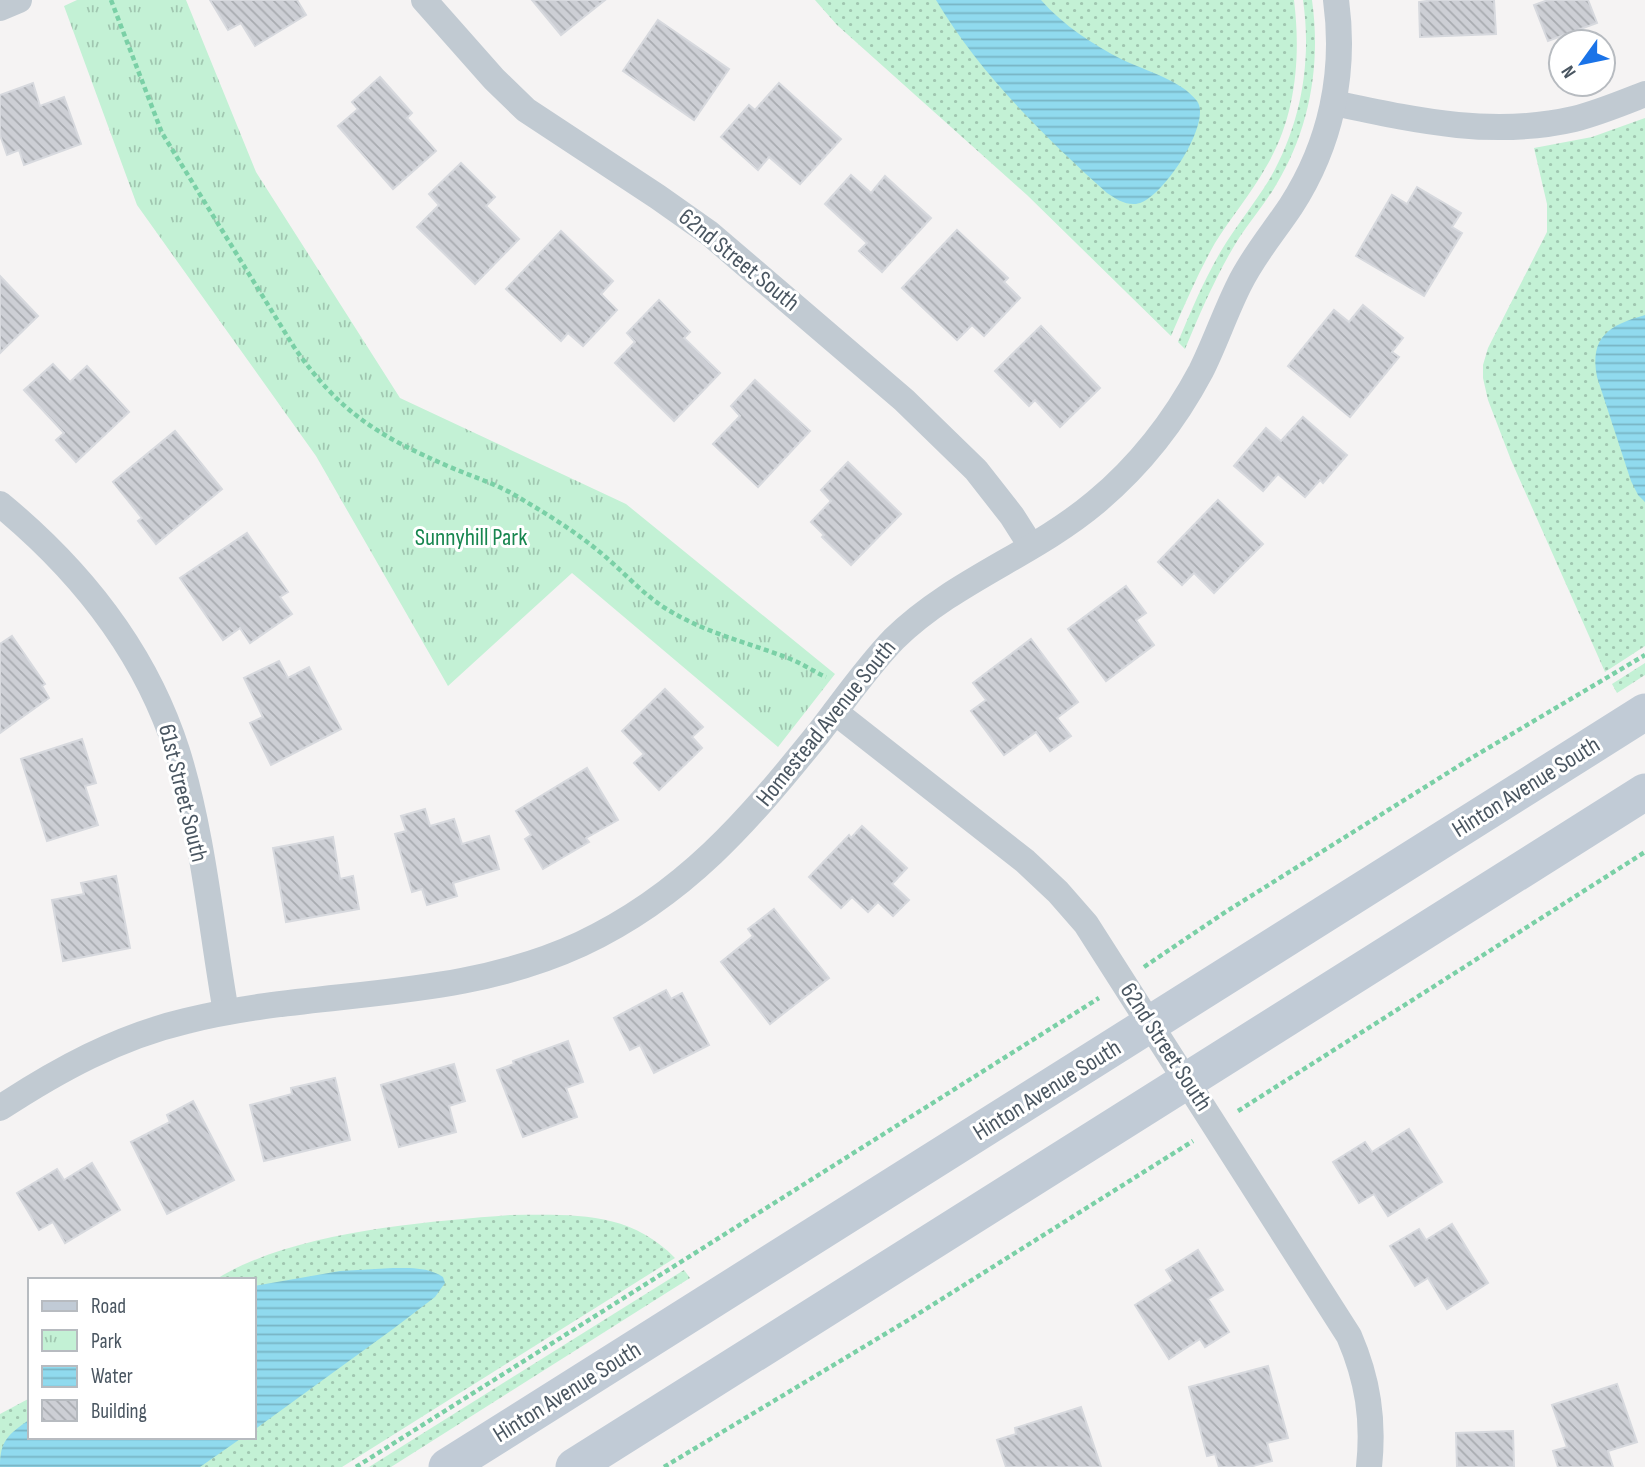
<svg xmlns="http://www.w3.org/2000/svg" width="1645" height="1467" font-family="'Sofia Sans Condensed',sans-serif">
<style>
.grass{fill:url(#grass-dots)}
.park{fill:url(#park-tufts)}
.water{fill:url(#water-rules)}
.building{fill:url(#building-back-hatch);stroke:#d7d9de;stroke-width:2}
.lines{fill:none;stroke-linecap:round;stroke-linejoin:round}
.path{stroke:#7ad0a6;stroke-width:4.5;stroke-dasharray:5 3.5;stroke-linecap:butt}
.street{stroke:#c1cad2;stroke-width:26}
.secondary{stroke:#c1cbd6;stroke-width:37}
.labels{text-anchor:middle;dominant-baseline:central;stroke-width:6;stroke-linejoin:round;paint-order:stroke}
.street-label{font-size:24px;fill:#4a5661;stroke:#fff}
.park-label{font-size:24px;fill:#17864f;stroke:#fff}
</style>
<defs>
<pattern id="grass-dots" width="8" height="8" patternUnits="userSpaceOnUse" patternTransform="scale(1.75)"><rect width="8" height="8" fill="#c3f1d5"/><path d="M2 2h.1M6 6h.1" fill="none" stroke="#a0c6b0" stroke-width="1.8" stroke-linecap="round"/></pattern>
<pattern id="park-tufts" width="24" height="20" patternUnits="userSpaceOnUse" patternTransform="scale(1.75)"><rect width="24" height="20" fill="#c3f1d5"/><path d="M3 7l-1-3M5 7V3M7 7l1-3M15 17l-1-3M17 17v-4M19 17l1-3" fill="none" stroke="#a0c6b0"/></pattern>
<pattern id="water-rules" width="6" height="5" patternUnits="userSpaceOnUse" patternTransform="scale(1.75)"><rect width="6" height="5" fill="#90daee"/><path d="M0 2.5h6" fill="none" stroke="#78b4c4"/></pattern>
<pattern id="building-back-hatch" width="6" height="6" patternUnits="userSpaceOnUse" patternTransform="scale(1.75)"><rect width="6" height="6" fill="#cdcfd5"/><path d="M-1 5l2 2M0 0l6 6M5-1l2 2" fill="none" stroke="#a8abb0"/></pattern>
</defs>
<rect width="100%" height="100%" fill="#f5f3f3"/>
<g class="grass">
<path d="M815 0H1294C1301 57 1296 117 1266 167 1251 194 1231 217 1215 243 1198 273 1185 304 1171 336L1027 195 837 25Z"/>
<path d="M1303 0H1312C1321 64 1310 129 1276 185 1265 204 1251 220 1239 238 1217 273 1201 311 1185 349L1178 342C1191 311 1204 280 1221 251 1236 226 1254 204 1269 180 1301 125 1312 62 1303 0Z"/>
<path d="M1645 118V646L1605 672 1511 460 1488 400 1483 378V365L1488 348 1547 232V204L1534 148 1592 137Z"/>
<path d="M1645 663V675L1617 693 1612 684Z"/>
<path d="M510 1215C572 1215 628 1210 675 1258L342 1467H0V1414L30 1398V1437H254V1280H215C290 1232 422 1222 510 1215Z"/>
<path d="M684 1270 690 1278 391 1467H369Z"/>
</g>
<path class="park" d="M77 0H186L256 172 400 398 626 504 835 674 778 747 572 573 448 686 316 456 137 205 64 6Z"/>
<g class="water">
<path d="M936 0H1041C1064 26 1092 44 1123 60 1146 71 1181 80 1197 101 1213 122 1161 202 1136 204 1125 205 1116 199 1107 193 1044 136 980 74 936 0Z"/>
<path d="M1645 315V502L1638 495 1631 481 1597 377C1589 336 1610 325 1645 315Z"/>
<path d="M393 1268C410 1268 428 1267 443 1277L445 1283 435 1297 393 1329 254 1430V1286L340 1271Z"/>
<path d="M30 1419V1437H243L200 1467H0C0 1440 8 1435 30 1419Z"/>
</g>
<g class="building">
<path d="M210 0H297L306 15 255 46 241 23 228 30Z"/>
<path d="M532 0H605L561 35Z"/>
<path d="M1434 0H1494L1496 34 1420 37 1419 2Z"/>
<path d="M1548 0H1588L1597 23 1548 41 1534 5Z"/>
<path d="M658 20 729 69 694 120 623 71Z"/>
<path d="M380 77 412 113 407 118 436 151 393 189 338 126 358 109 352 102Z"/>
<path d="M33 83 40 106 64 97 81 144 24 165 19 150 7 155 0 135V95Z"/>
<path d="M779 83 841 139 800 184 769 157 758 170 721 137 749 105 755 110Z"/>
<path d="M461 163 495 197 486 206 519 239 475 284 417 227 439 205 429 194Z"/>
<path d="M851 175 871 193 885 176 931 218 882 272 859 251 867 243 825 204Z"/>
<path d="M1417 187 1461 213 1452 227 1462 233 1424 296 1356 256 1392 195 1407 204Z"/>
<path d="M957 230 1008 278 1004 282 1020 298 984 336 972 325 957 340 902 288Z"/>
<path d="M561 231 613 281 601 294 617 310 583 346 568 333 561 341 506 289Z"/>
<path d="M0 276 38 316 0 353Z"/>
<path d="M659 300 690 332 684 338 720 373 674 421 615 363 635 342 627 333Z"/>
<path d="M1363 305 1403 338 1392 352 1399 357 1350 417 1288 366 1334 310 1349 322Z"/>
<path d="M1041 326 1100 388 1060 427 1035 400 1029 406 995 371Z"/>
<path d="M53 364 70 382 87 366 129 412 76 462 56 440 64 433 24 390Z"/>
<path d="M755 380 810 431 758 487 713 444 740 416 731 406Z"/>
<path d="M1303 417 1347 455 1323 483 1320 480 1305 497 1278 474 1263 491 1234 466 1266 428 1281 441Z"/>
<path d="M175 431 222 489 156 544 138 521 142 518 113 482Z"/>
<path d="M848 462 901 514 851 565 822 537 824 535 811 522 831 501 821 490Z"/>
<path d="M1218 500 1263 544 1214 593 1194 573 1182 585 1158 562Z"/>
<path d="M247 533 288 592 280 597 292 614 250 643 240 628 223 640 180 578Z"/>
<path d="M1126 586 1146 613 1136 620 1154 645 1106 681 1068 629Z"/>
<path d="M12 636 45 684 42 686 49 698 0 733V644Z"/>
<path d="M1031 639 1078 702 1057 718 1071 736 1050 751 1036 732 1004 755 971 711 986 700 973 683Z"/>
<path d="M279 661 288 678 309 667 341 729 271 765 250 723 263 717 244 678Z"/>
<path d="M665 689 703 727 692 737 702 748 659 790 634 763 644 754 622 731Z"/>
<path d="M82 739 96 783 85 786 98 825 47 841 21 759Z"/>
<path d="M587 768 618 820 586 838 589 842 543 869 525 839 531 835 516 811Z"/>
<path d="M425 809 430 826 454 819 462 844 489 836 499 869 453 883 457 896 427 905 422 889 412 892 395 834 406 831 401 816Z"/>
<path d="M862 826 907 868 892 884 909 900 893 916 878 902 868 912 852 897 841 908 809 877 849 835 851 838Z"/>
<path d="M333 837 340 879 353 876 359 909 286 922 273 848Z"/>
<path d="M116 876 130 948 63 961 52 900 84 894 81 883Z"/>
<path d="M774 909 829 978 770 1024 721 962 753 936 748 929Z"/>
<path d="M666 990 671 999 682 993 709 1045 654 1073 640 1045 630 1050 614 1018Z"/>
<path d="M568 1041 583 1082 566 1088 577 1117 523 1137 497 1070 514 1064 513 1061Z"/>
<path d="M454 1064 465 1101 449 1106 456 1132 399 1147 381 1085Z"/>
<path d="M335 1078 350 1140 264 1161 250 1105 292 1094 291 1088Z"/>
<path d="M193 1101 234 1180 167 1214 131 1142 170 1122 167 1115Z"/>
<path d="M1409 1129 1442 1182 1388 1216 1374 1194 1359 1203 1333 1162 1365 1142 1372 1152Z"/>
<path d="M92 1163 120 1210 65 1243 53 1222 39 1230 17 1193 57 1169 64 1180Z"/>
<path d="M1452 1224 1488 1283 1447 1309 1428 1278 1415 1286 1390 1246 1419 1229 1426 1240Z"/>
<path d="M1198 1250 1223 1290 1208 1299 1229 1332 1205 1347 1200 1339 1169 1359 1135 1305 1173 1281 1166 1270Z"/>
<path d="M1268 1366 1288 1438 1267 1443 1272 1461 1249 1467H1219L1215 1454 1207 1456 1189 1387Z"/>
<path d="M1617 1384 1637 1442 1608 1451 1613 1467H1558L1553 1451 1567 1447 1552 1405Z"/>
<path d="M1081 1407 1101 1467H1006L997 1440 1016 1434 1015 1428Z"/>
<path d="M1513 1431 1514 1467H1457L1456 1433Z"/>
</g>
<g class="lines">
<g class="path">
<path d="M111 0 162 133 294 347C339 412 378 436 450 467 473 477 497 484 518 497 547 514 576 532 601 553 624 572 644 596 670 611 706 633 749 643 788 658 801 663 813 671 826 677"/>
<path d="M1144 967 1227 911 1473 757 1645 655"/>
<path d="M1238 1111 1645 852"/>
<path d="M356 1467 1099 998"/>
<path d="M664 1467 910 1319 1193 1141"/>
</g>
<g class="street">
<path d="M424 0 494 79 526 110 658 197 709 233 904 400 976 470 1012 516 1031 546"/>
<path d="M0 8 19 0"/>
<path d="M1334 103C1414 120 1492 138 1574 119 1598 113 1622 103 1645 94"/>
<path d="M0 504C80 570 145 651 177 751 203 833 211 927 226 1012"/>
<path d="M835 712 1025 861 1058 892 1086 924 1349 1336C1368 1380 1374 1420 1369 1467"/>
<path d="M0 1108C58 1070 118 1037 186 1021 319 988 453 1003 581 944 685 895 748 821 818 734 843 702 866 668 894 639 953 581 1033 555 1096 502 1139 466 1175 420 1201 371 1215 343 1225 313 1239 285 1253 256 1273 233 1291 206 1331 144 1346 73 1336 0"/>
</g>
<g class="secondary">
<path d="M447 1467 1645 712"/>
<path d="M574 1467 1645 792"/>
</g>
</g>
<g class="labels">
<g class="street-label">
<text transform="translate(739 260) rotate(39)">62nd Street South</text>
<text transform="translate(826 723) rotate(-51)">Homestead Avenue South</text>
<text transform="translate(1526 787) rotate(-32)">Hinton Avenue South</text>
<text transform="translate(183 793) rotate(76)">61st Street South</text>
<text transform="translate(1166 1047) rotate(57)">62nd Street South</text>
<text transform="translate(1047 1090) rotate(-32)">Hinton Avenue South</text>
<text transform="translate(567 1392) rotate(-32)">Hinton Avenue South</text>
</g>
<g class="park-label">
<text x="471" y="537">Sunnyhill Park</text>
</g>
</g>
<rect x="28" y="1278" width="228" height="161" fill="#ffffff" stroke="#b7bbc0" stroke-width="2"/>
<rect x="42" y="1301" width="35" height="10" fill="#c1cbd6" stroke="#b7bbc0" stroke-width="2"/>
<text x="91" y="1313" font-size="21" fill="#4a5661">Road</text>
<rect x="42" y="1330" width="35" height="21" fill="url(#park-tufts)" stroke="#b7bbc0" stroke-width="2"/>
<text x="91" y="1348" font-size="21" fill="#4a5661">Park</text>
<rect x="42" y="1366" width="35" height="21" fill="url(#water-rules)" stroke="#b7bbc0" stroke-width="2"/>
<text x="91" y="1383" font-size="21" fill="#4a5661">Water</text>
<rect x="42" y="1400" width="35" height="21" fill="url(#building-back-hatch)" stroke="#b7bbc0" stroke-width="2"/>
<text x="91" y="1418" font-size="21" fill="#4a5661">Building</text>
<g transform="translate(1582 63) rotate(237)"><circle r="33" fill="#ffffff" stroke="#b7bbc0" stroke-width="2"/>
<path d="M0-5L12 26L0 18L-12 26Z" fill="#1a73e8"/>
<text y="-10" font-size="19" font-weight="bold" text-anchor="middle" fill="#4a5661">N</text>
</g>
</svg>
